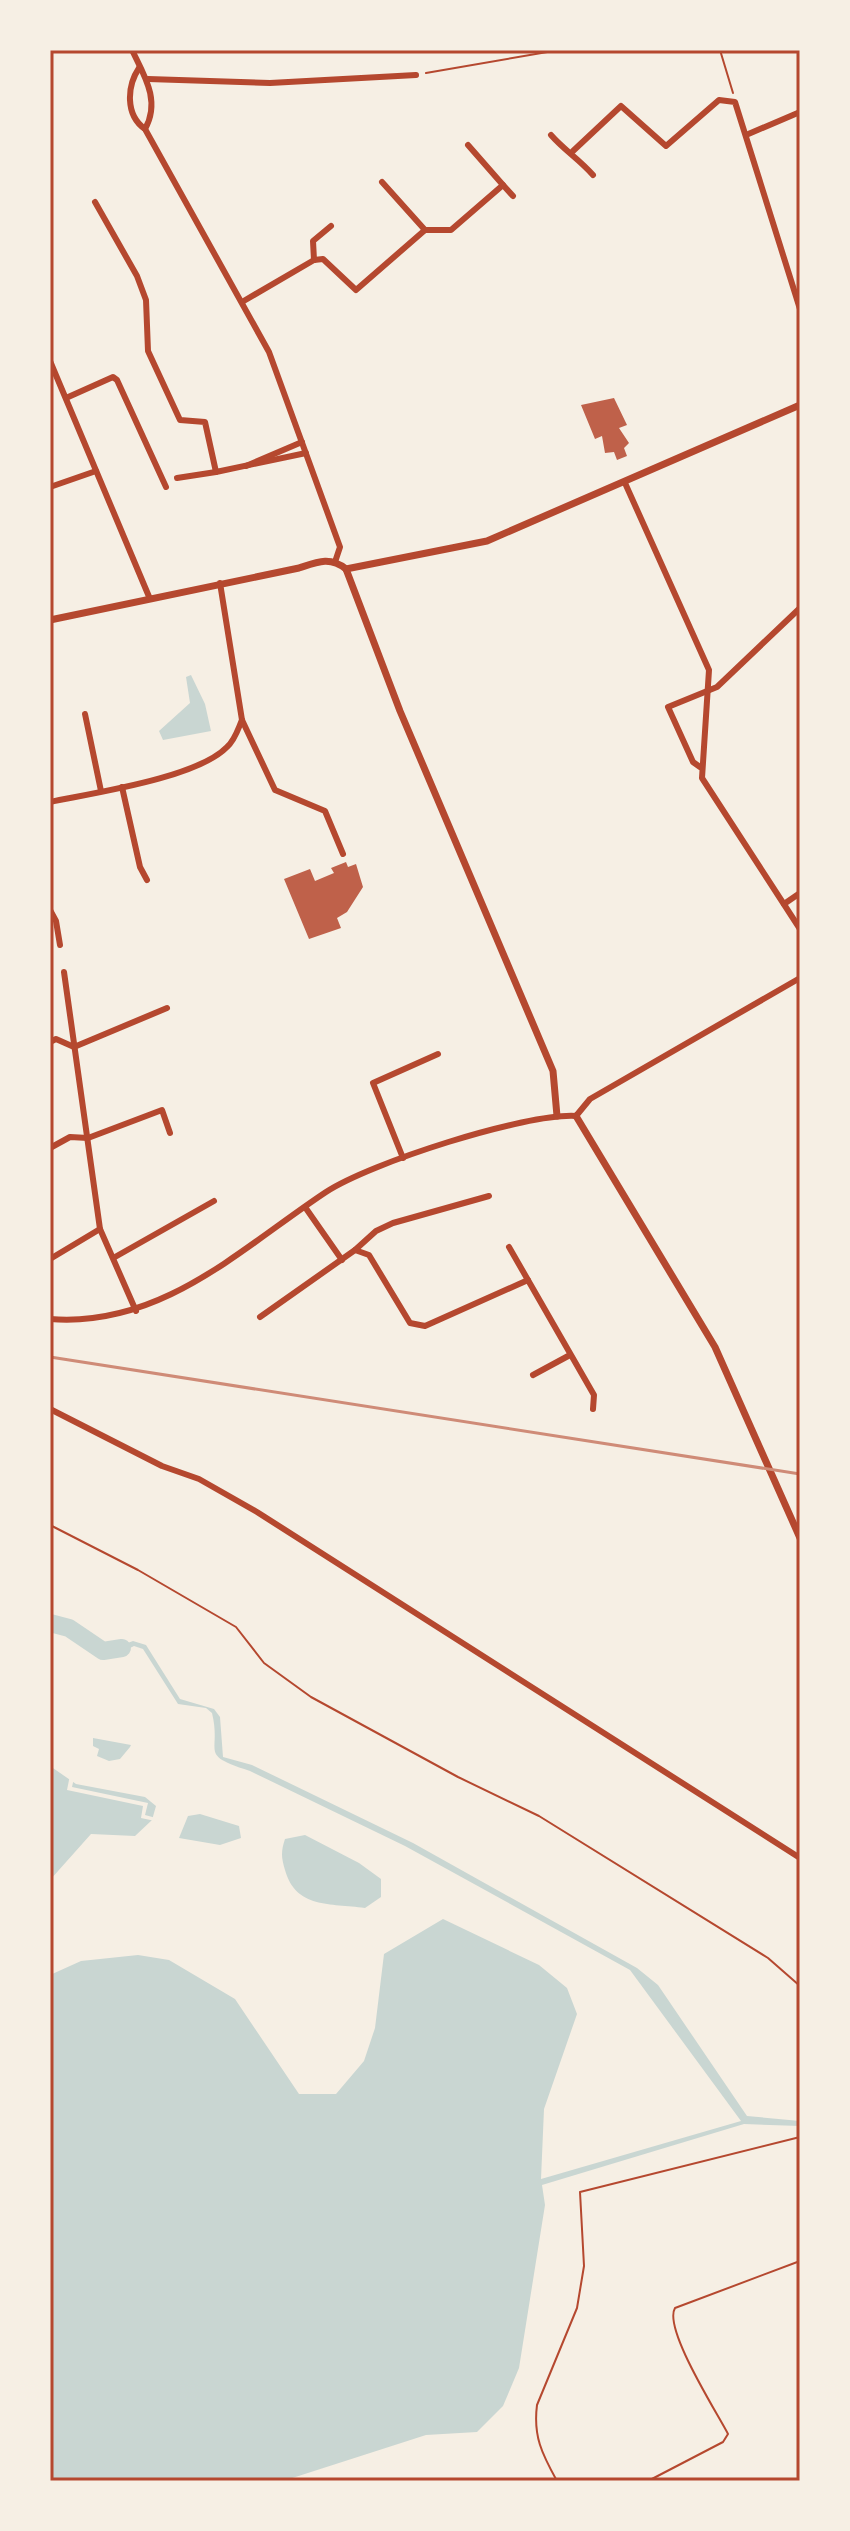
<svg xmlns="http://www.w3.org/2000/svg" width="850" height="2531" font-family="'Sofia Sans Condensed',sans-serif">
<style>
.water{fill:#c9d6d2}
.pier{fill:#f6efe4}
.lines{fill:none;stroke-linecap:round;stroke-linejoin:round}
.river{stroke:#c9d6d2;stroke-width:18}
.building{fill:#bf614a}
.path{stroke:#b5482f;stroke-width:2}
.minor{stroke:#b5482f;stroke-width:6}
.tertiary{stroke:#b5482f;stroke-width:7}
.rail{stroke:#cf8b77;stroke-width:3}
.neatline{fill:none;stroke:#b5482f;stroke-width:3}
</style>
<rect width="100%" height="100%" fill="#f6efe4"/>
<g class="water">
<path d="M191 675 205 704 211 731 163 740 159 731 190 703 186 677Z"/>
<path d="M50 1621 70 1626 93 1641 91 1646 76 1635 50 1625Z"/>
<path d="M133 1641 146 1645 180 1699 214 1709 220 1717 223 1757 252 1765 413 1843 637 1968 658 1985 747 2116 800 2121V2126L744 2124 542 2185 545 2205 519 2368 503 2406 477 2432 426 2435 283 2481H50V1975L81 1961 138 1955 169 1960 235 1999 299 2094H336L364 2061 375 2028 384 1954 443 1919 539 1965 567 1988 577 2014 544 2109 541 2179 741 2121 630 1970 405 1846 250 1771C197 1754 222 1754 212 1713L206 1708 178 1704 143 1649 134 1646 116 1655 98 1653 103 1647 114 1648Z"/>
<path d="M93 1738 131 1745 130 1747 120 1759 109 1761 97 1756 99 1749 93 1746Z"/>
<path d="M50 1766 76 1784 145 1797 156 1806 152 1820 135 1836 91 1834 50 1880Z"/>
<path d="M200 1814 239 1826 241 1838 220 1845 179 1838 188 1816Z"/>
<path d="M305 1835 359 1863 381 1879V1897L365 1908C330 1903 296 1909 285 1870 281 1857 281 1851 285 1839Z"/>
</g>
<path class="pier" d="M70 1775 74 1778 72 1787 148 1803 145 1815 156 1818 155 1821 141 1818 143 1806 67 1790Z"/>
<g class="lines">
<path class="river" d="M50 1623 69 1628 103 1651 122 1648"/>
</g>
<g class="building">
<path d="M614 398 627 425 619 428 629 443 624 448 627 456 617 460 614 452 605 453 602 436 595 439 581 405Z"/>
<path d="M346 862 348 867 356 864 363 887 347 912 337 918 341 928 309 939 284 879 310 869 315 881 334 873 331 868Z"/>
</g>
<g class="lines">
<g class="path">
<path d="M720 50 733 93"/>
<path d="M426 73 559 50"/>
<path d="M50 1525 138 1570 236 1627 264 1663 311 1697 458 1777 539 1816 768 1958 800 1986"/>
<path d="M557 2481C542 2454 533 2436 537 2405L577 2308 584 2266 580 2192 800 2137"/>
<path d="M648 2481 723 2442 728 2434C716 2411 663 2328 675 2308L800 2261"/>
</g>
<g class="minor">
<path d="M132 50C144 75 161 101 145 129"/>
<path d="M139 68C127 86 125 115 145 129L269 352 340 547 335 562"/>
<path d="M148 79 270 83 416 75"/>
<path d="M551 135C564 150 579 159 593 175"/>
<path d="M746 135 800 112"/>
<path d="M573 151 621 106 666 146 719 100 735 102 800 309"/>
<path d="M382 182 425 230"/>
<path d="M503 185 513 196"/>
<path d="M95 202 137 276 146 300 148 351 180 420 205 422 216 472 306 453"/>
<path d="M314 260 313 241 331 226"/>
<path d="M242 302 314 260 323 259 356 290 425 230H451L503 185 468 145"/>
<path d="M50 361 150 599"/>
<path d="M66 398 113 377 117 380 166 487"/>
<path d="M246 466 302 442"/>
<path d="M177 478 216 472"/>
<path d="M625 483 709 670 702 778 800 929"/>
<path d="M50 487 96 471"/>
<path d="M220 583 242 720 275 790 325 811 343 854"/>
<path d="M85 714 101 791"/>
<path d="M700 767 693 762 668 707 717 687 800 608"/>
<path d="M122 787 140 867 147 880"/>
<path d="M50 802C93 793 197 778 227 747 235 740 238 729 242 720"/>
<path d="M784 904 800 893"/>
<path d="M50 910 56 921 60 945"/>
<path d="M64 972 100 1229 136 1311"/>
<path d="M50 1042 56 1039 74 1047 167 1008"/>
<path d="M50 1148 70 1137 88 1138 162 1110 170 1133"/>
<path d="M403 1158 373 1083 438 1054"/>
<path d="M305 1207 342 1260"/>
<path d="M509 1247 594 1395 593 1409"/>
<path d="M355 1250 369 1255 410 1323 425 1326 528 1280"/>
<path d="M115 1257 214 1201"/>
<path d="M50 1259 100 1229"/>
<path d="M260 1317 355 1250 376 1231 393 1223 489 1196"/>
<path d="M50 1319C161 1328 240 1249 326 1192 370 1163 525 1113 576 1116L590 1099 800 978"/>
<path d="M533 1375 570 1355"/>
<path d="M50 1409 162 1466 199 1479 257 1512 800 1858"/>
</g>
<g class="tertiary">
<path d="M346 569 487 541 800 405"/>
<path d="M50 620 299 568C317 562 330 556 346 569L400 711 553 1071 557 1116"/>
<path d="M576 1116 715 1347 800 1538"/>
</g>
<path class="rail" d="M50 1357 800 1474"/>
</g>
<rect width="850" height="2531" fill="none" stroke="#f6efe4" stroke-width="104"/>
<rect x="52" y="52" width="746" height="2427" class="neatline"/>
</svg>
